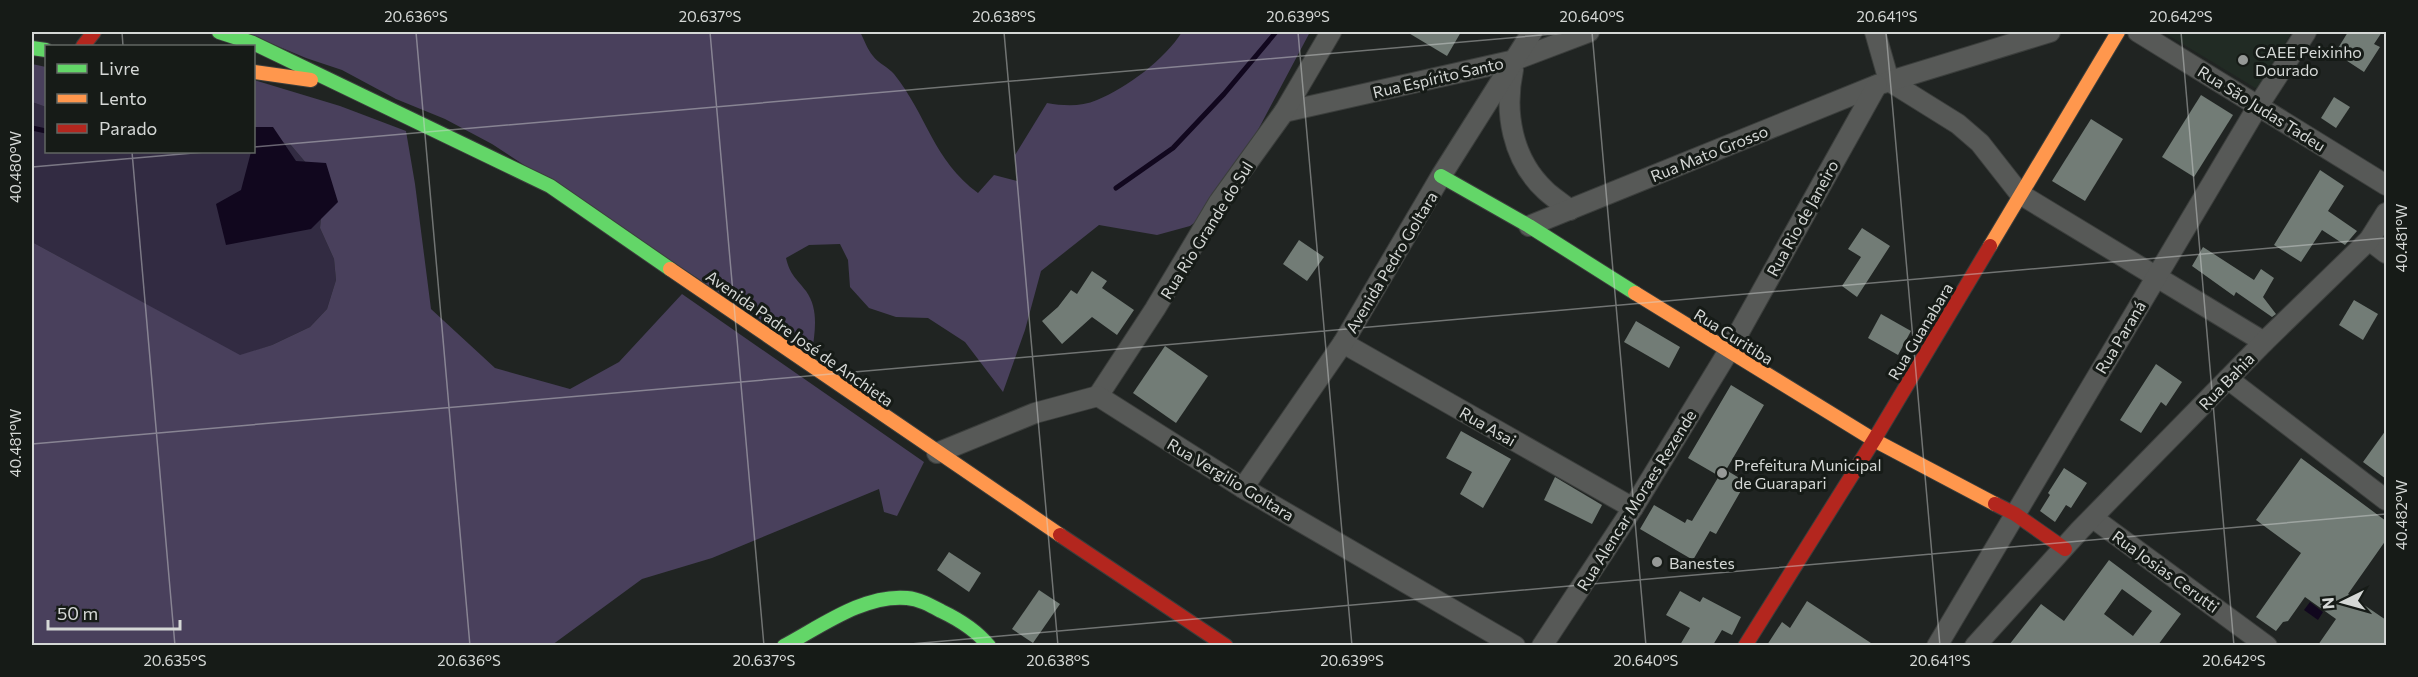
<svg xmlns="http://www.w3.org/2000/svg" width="2418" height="677" font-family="Commissioner,sans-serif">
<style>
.built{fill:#212b24}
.green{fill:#322b42}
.forest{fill:#49405c}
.water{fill:#11071e}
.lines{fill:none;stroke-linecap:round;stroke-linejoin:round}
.stream{stroke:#11071e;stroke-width:5}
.building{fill:#727c76;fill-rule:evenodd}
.street-casing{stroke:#3b3e3c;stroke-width:22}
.fast-casing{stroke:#3b3e3c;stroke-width:16}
.slow-casing{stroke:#3b3e3c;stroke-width:16}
.jam-casing{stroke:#3b3e3c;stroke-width:16}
.street{stroke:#575957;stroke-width:20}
.fast{stroke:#63d668;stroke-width:14}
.slow{stroke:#ff974d;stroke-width:14}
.jam{stroke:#b3261e;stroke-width:14}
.ticks{fill:none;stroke:#d5d8d6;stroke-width:1.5;stroke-opacity:0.45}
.poi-dot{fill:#969997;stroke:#161b17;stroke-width:2}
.labels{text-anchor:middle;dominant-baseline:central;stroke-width:6;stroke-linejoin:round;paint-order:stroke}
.poi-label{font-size:16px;fill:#d5d8d6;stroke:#161b17;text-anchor:start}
.street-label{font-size:16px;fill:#d5d8d6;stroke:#161b17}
.neatline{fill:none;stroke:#d5d8d6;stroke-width:2}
.ticks-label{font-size:15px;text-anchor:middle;fill:#d5d8d6}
</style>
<rect width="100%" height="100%" fill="#202422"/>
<path class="built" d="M2163 32H2292L2257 89Z"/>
<path class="green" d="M32 102 46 107V152H254L258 138 290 144 312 170 322 208 320 228 334 259 336 280 327 309 310 327 272 345 240 356 32 242Z"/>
<g class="forest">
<path d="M244 32H860C864 39 867 49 873 56 878 63 888 67 894 74 927 115 933 160 978 193L994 175 1017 181 1015 155 1047 103C1064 106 1081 107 1097 100 1127 88 1165 59 1182 32H1310L1218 205 1190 226 1157 235 1099 225 1041 271 1025 330 1003 392 965 342 928 318 896 317 869 308 850 287 848 260 840 244 809 245 786 258C790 275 796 278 806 291 819 309 815 331 812 353L492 144 445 119 396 99 342 70 306 58Z"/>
<path d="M32 64 46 67V107L32 102Z"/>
<path d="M254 80 340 106 406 131 415 184 431 309 495 368 570 389 619 362 682 294 924 462 897 516 884 512 879 489 712 558 642 579 552 645H32V242L240 355 272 345 310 327 327 309 336 280 334 259 320 228 322 208 312 170 290 144 258 138 254 140Z"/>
</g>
<g class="water">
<path d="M254 127H273L296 161 326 163 338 202 311 229 226 245 216 204 241 190 251 152H254Z"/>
<path d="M2310 602 2323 612 2318 620 2304 610Z"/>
</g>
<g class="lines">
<g class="stream">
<path d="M32 128 46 131"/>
<path d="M1116 188 1173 148 1224 94 1276 32"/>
</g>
</g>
<g class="building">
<path d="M1407 32H1461L1447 56Z"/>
<path d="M2348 32H2382L2374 44 2380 47 2364 72 2335 53Z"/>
<path d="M2201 95 2233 115 2194 177 2162 157Z"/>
<path d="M2334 97 2350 107 2336 128 2321 118Z"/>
<path d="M2091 119 2123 139 2085 201 2052 181Z"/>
<path d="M2320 170 2344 186 2328 211 2357 231 2345 245 2322 230 2301 262 2274 245Z"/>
<path d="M1862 228 1890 246 1857 297 1842 286 1861 257 1848 249Z"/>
<path d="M1299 240 1324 257 1307 281 1283 264Z"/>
<path d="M2203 247 2254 280 2261 269 2274 278 2263 297 2276 314 2272 317 2236 292 2234 296 2192 266Z"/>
<path d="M1092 271 1107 281 1102 288 1134 310 1117 335 1092 317 1062 344 1042 321 1058 307 1071 290 1077 294Z"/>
<path d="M2354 300 2378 314 2363 340 2339 325Z"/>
<path d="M1881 314 1911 331 1898 355 1868 338Z"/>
<path d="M1636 321 1680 347 1669 368 1624 342Z"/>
<path d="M1165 346 1208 376 1176 423 1133 393Z"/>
<path d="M2156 364 2182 382 2166 406 2161 402 2141 433 2120 420Z"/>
<path d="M1731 385 1764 405 1726 470 1746 482 1716 534 1710 531 1693 560 1640 529 1654 505 1685 523 1687 519 1692 521 1719 476 1688 458Z"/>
<path d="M2386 430V479L2363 462Z"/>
<path d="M1461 431 1511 459 1483 508 1460 494 1472 472 1446 458Z"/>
<path d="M2301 458 2386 521V540L2348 594 2386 620V640L2383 645H2318L2336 619 2305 597 2288 621 2283 622 2276 631 2256 617 2301 553 2256 520Z"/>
<path d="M2064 468 2087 483 2071 508 2066 505 2055 522 2040 511 2050 495 2048 493Z"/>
<path d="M1555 477 1602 505 1592 524 1544 500Z"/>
<path d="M949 552 981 573 969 592 937 570Z"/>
<path d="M2109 560 2181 614 2158 645H2009L2041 604 2064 621ZM2122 589 2152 611 2133 636 2104 614Z"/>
<path d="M1039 590 1060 604 1033 643 1012 629Z"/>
<path d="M1680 591 1700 602 1703 597 1741 617 1732 635 1722 630 1713 645H1680L1690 628 1666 615Z"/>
<path d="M1807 601 1874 645H1767L1782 622 1790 628Z"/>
</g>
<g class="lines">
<defs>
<g id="street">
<path d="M1875 32 1889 81 1958 124 1980 143 2020 194 2264 342"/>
<path d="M2138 32 2386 185"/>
<path d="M1513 70C1504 112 1512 159 1545 190 1552 197 1562 203 1570 210"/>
<path d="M1284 112 1515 60 1589 32"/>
<path d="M1529 226 1877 85 2050 32"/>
<path d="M2369 240 2386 253"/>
<path d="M1343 343 1633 508"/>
<path d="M2228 379 2386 500"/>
<path d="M1098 396 1155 309 1219 202 1284 112 1331 32"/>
<path d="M937 453 1035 413 1098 396 1243 488 1515 646"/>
<path d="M1243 488 1343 343 1441 176 1532 32"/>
<path d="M2093 518 2267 646"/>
<path d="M1542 646 1633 508 1728 352 1877 85"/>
<path d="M1937 646 2258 106 2306 32"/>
<path d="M1975 646 2080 530 2264 342 2369 240 2386 213"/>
</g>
<g id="fast">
<path d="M219 32 253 43 550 186 670 269"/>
<path d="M32 48 46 50"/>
<path d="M1441 176 1529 226 1635 293"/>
<path d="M784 646C820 627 864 594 907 598 919 599 930 605 941 611 960 620 976 630 989 646"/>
</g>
<g id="slow">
<path d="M254 72 311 80"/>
<path d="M1990 246 2118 32"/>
<path d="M670 269 1060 535"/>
<path d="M1635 293 1874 440 1995 504"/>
</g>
<g id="jam">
<path d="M83 46 94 32"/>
<path d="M1995 504 2015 514 2065 549"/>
<path d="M1060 535 1226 646"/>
<path d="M1745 646 1874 440 1990 246"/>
</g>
</defs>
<use href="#street" class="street-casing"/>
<use href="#fast" class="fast-casing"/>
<use href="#slow" class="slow-casing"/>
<use href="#jam" class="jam-casing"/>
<use href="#street" class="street"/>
<use href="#fast" class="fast"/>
<use href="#slow" class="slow"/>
<use href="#jam" class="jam"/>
</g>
<path class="ticks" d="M122 32 123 46M416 32 470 646M710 32 764 646M1004 32 1058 646M1298 32 1352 646M1592 32 1646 646M1886 32 1940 646M2181 32 2234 646M254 147 1577 32M132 152 175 646M32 167 205 152M32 444 2386 238M888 646 2386 514"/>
<g class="poi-dot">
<circle cx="2243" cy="60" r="6"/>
<circle cx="1722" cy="473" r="6"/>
<circle cx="1657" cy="562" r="6"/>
</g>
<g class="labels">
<g class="poi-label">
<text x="2255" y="51">CAEE Peixinho<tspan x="2255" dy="18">Dourado</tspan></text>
<text x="1734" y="464">Prefeitura Municipal<tspan x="1734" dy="18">de Guarapari</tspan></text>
<text x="1669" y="562">Banestes</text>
</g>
<g class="street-label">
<text transform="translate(1438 77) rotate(-13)">Rua Espírito Santo</text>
<text transform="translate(2262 108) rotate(32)">Rua São Judas Tadeu</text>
<text transform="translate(1709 153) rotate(-22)">Rua Mato Grosso</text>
<text transform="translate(1802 218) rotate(-61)">Rua Rio de Janeiro</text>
<text transform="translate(1206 230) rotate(-58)">Rua Rio Grande do Sul</text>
<text transform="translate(1391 262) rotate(-59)">Avenida Pedro Goltara</text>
<text transform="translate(1920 331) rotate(-59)">Rua Guanabara</text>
<text transform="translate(1734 336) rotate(32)">Rua Curitiba</text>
<text transform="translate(2120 337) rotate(-59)">Rua Paraná</text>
<text transform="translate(800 338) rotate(35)">Avenida Padre José de Anchieta</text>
<text transform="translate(2226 381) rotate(-46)">Rua Bahia</text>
<text transform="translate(1488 426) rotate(30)">Rua Asai</text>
<text transform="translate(1231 479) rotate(31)">Rua Vergilio Goltara</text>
<text transform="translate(1636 500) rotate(-58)">Rua Alencar Moraes Rezende</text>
<text transform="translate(2166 571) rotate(36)">Rua Josias Cerutti</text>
</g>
</g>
<rect width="2418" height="677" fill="none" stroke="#161b17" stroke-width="66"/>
<rect x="45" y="45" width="210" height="108" fill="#161b17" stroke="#626763" stroke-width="1.5"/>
<rect x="57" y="64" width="30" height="9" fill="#63d668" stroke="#626763" stroke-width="1.5"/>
<text x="99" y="75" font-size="18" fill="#d5d8d6">Livre</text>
<rect x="57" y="94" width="30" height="9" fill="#ff974d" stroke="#626763" stroke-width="1.5"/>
<text x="99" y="105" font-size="18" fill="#d5d8d6">Lento</text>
<rect x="57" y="124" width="30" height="9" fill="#b3261e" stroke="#626763" stroke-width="1.5"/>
<text x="99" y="135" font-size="18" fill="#d5d8d6">Parado</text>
<g transform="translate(2343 602) rotate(265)" stroke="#161b17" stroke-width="4.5" paint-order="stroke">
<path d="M0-4.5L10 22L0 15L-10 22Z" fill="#d5d8d6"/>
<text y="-9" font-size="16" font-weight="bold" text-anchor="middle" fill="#d5d8d6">N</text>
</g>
<path d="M48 620v9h132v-9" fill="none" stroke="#d5d8d6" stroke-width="3"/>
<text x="57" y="620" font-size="18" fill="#d5d8d6" stroke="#161b17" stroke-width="4.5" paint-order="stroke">50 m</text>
<rect x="33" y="33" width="2352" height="611" class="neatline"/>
<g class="ticks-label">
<text x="416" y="22">20.636°S</text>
<text x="710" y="22">20.637°S</text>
<text x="1004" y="22">20.638°S</text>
<text x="1298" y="22">20.639°S</text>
<text x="1592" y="22">20.640°S</text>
<text x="1887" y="22">20.641°S</text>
<text x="2181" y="22">20.642°S</text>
<text transform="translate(16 167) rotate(-90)" y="5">40.480°W</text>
<text transform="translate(2402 238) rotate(-90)" y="5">40.481°W</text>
<text transform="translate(16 443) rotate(-90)" y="5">40.481°W</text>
<text transform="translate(2402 515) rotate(-90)" y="5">40.482°W</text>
<text x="175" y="666">20.635°S</text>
<text x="469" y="666">20.636°S</text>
<text x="764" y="666">20.637°S</text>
<text x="1058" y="666">20.638°S</text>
<text x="1352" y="666">20.639°S</text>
<text x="1646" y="666">20.640°S</text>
<text x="1940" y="666">20.641°S</text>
<text x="2234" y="666">20.642°S</text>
</g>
</svg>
